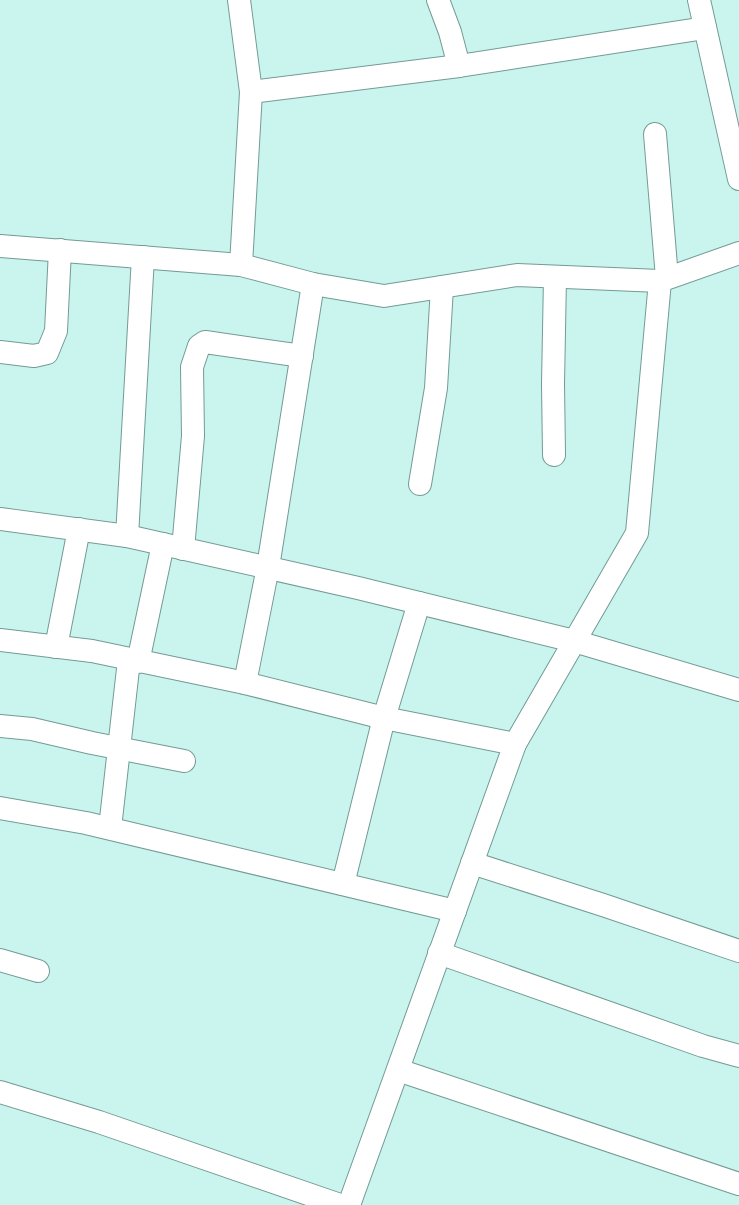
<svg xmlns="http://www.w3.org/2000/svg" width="739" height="1205" font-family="'PT Sans Narrow',sans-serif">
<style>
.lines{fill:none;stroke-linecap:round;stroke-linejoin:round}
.minor-casing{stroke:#739b95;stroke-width:24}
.minor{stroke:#fff;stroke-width:22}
</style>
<rect width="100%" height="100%" fill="#caf4ee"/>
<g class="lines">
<defs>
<g id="minor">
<path d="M239 0 251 92"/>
<path d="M438 0 450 32 459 66"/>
<path d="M699 0 739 179"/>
<path d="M655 134 667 278"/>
<path d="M0 246 241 265 313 284 384 296 517 275 660 281"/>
<path d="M241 265 251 92 459 66 705 28"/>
<path d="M0 352 34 356 47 353 56 331 60 250"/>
<path d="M554 455 553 384 555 277"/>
<path d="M420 484 436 388 442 287"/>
<path d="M0 519 127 536 358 588 574 641 739 690"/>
<path d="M127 536 143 257"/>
<path d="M183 549 193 436 192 367 199 346 205 342 302 356"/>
<path d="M0 640 92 651 245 683 384 718 515 744"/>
<path d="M56 647 79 529"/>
<path d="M138 662 163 544"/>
<path d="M245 683 268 567 313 284"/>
<path d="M0 726 32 729 92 743 184 761"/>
<path d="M0 808 86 823 455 911"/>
<path d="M110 828 129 660"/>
<path d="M472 863 603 905 739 951"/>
<path d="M343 884 384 718 419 603"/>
<path d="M439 953 703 1046 739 1056"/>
<path d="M0 960 38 971"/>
<path d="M398 1070 739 1184"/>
<path d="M0 1092 99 1122 340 1205"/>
<path d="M349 1205 515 744 637 533 660 281 739 253"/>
</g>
</defs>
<use href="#minor" class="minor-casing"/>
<use href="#minor" class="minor"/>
</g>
</svg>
